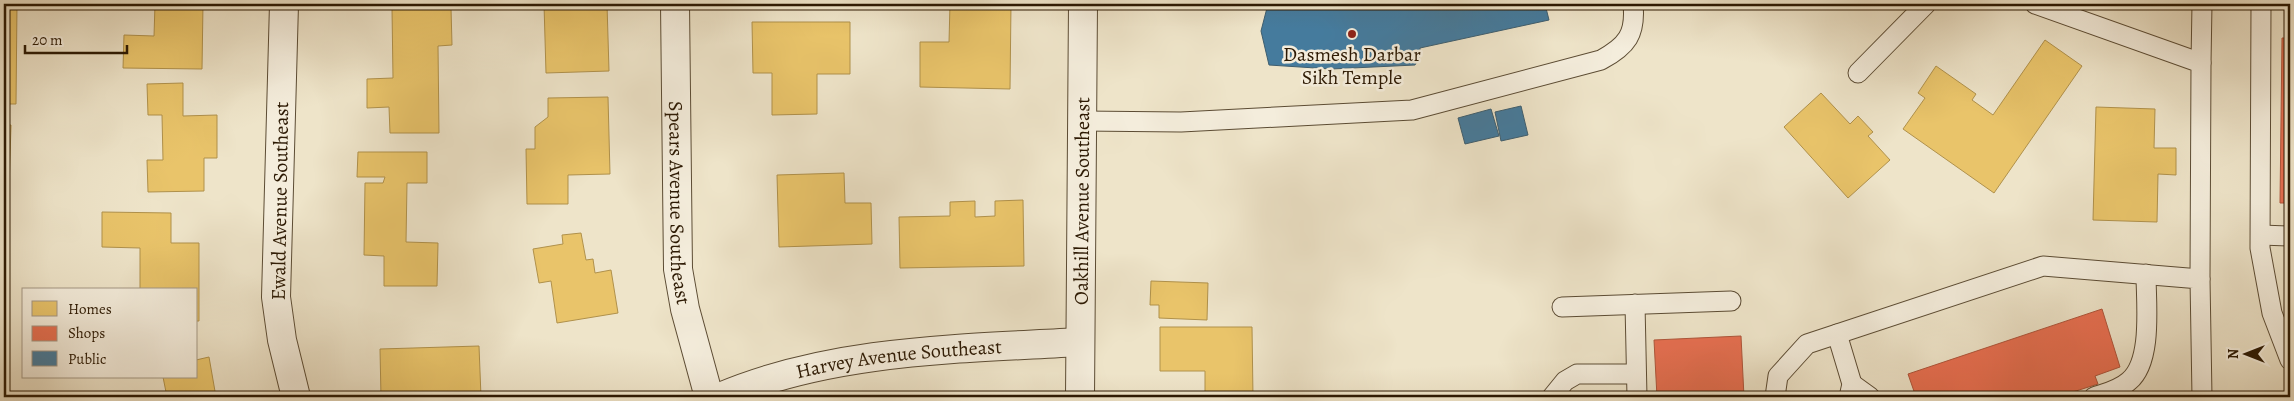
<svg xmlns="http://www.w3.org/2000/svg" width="2294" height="401" font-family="Alegreya,serif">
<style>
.homes{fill:#e9c46a;stroke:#b0914b}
.shops{fill:#e76f51;stroke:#af553a}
.public{fill:#457b9d;stroke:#3e5e6f}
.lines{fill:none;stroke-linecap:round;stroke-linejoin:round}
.service-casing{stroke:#5c4c34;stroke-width:21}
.minor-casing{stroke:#5c4c34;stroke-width:30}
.tertiary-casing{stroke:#5c4c34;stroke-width:30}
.service{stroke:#f4eddc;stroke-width:19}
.minor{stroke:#f4eddc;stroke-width:28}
.tertiary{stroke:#f4eddc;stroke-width:28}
.poi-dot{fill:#8f2418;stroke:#f4eddc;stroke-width:2}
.labels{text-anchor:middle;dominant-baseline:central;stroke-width:5;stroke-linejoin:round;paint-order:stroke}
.poi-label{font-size:20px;fill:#2c1903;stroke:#f4eddc}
.street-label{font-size:20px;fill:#2c1903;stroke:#f4eddc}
</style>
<rect width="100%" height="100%" fill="#eee4c9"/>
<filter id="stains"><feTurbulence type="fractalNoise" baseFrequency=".004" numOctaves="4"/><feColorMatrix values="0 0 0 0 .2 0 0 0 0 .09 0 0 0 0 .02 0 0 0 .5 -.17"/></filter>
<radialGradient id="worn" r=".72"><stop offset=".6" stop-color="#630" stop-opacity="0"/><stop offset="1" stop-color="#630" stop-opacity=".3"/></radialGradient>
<g class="homes">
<path d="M4 4H17L16 104H4Z"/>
<path d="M155 4H203L202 69 123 68 124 35 154 36Z"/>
<path d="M544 4H607L609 71 546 73Z"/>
<path d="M950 4H1011L1010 89 920 87V42H949Z"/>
<path d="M451 8 452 45 438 46 439 133H390L389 107 367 108V79L393 78 392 9Z"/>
<path d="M752 22H850V74H817V114L772 115V73H753Z"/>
<path d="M2045 40 2082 66 1994 193 1903 129 1925 98 1918 93 1936 66 1976 94 1972 100 1993 115Z"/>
<path d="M183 83V116L217 115V158H204V191L148 192 147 160H163L162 115H148L147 84Z"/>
<path d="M1821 93 1850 124 1858 116 1873 132 1868 136 1890 160 1848 198 1784 127Z"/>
<path d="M608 97 610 174 568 175V204H527L526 149H535V127L548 117V98Z"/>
<path d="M2096 107 2155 109 2154 148H2176V175L2158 174 2157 222 2093 220Z"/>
<path d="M4 125H11L8 222H4Z"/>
<path d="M358 152H427V183H407L406 242 438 243 437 286H384V256L364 255 365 183H383L385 177H357Z"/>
<path d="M844 173 845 203H871L872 244 779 247 777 175Z"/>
<path d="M1023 200 1024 266 900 268 899 217 950 216V202L975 201V217L995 216V201Z"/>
<path d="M102 212 171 213V243H199V321H196V290H140V248L102 247Z"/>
<path d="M581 233 586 260 593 259 595 273 611 270 618 313 557 323 551 281 539 283 533 249 563 244 562 235Z"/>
<path d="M1151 281 1208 283 1207 320 1159 318V305H1150Z"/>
<path d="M1160 327H1252L1253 397H1205V371H1160Z"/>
<path d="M479 346 481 397H381L380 349Z"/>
<path d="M209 357 216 397H167L163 377H196V360Z"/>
</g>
<g class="shops">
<path d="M2282 38H2290V203H2280Z"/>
<path d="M2102 309 2120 367 2095 376 2098 384 2057 397H1916L1908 374Z"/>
<path d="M1741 336 1744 397H1657L1654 340Z"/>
</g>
<g class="public">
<path d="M1268 4H1545L1549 20 1420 48V56L1415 65 1331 69 1269 65 1261 31Z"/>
<path d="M1521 106 1528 135 1501 141 1495 112Z"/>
<path d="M1491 109 1499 136 1465 144 1458 118Z"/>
</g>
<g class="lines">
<defs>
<g id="service">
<path d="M2035 4 2201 63 2200 279"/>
<path d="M2261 4 2260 248 2272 313 2290 360"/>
<path d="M2201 63 2202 4"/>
<path d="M1858 73 1926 4"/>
<path d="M1082 121 1181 122 1412 110 1601 60C1627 46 1636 34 1633 4"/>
<path d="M2261 235 2290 236"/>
<path d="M1635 304 1637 397"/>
<path d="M1562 307 1731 301"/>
<path d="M1837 334 1852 384 1849 397"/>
<path d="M1852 384 1870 397"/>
<path d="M1552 397 1565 381 1577 374H1636"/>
<path d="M1775 397 1778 376 1807 344 2043 266 2200 279 2202 397"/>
<path d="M2094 397C2106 393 2119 390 2129 381 2153 361 2146 303 2146 274"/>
</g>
<g id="minor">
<path d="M284 4 276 297 282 340 296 397"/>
<path id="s1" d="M675 4 678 269 685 309 709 397"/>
<path id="s2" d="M720 397C833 349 960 349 1080 342"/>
</g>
<g id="tertiary">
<path id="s3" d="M1080 397 1083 4"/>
</g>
</defs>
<use href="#service" class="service-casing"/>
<use href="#minor" class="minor-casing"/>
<use href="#tertiary" class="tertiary-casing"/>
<use href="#service" class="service"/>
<use href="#minor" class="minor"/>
<use href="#tertiary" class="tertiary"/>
</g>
<circle class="poi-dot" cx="1352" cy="34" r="5"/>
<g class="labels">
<g class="poi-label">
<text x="1352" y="54">Dasmesh Darbar<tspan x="1352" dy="23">Sikh Temple</tspan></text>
</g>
<g class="street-label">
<text stroke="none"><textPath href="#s3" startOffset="196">Oakhill Avenue Southeast</textPath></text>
<text transform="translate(280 201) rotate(-89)">Ewald Avenue Southeast</text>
<text stroke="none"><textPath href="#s1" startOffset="199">Spears Avenue Southeast</textPath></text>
<text stroke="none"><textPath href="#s2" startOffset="184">Harvey Avenue Southeast</textPath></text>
</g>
</g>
<rect width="2294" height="401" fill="none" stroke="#eee4c9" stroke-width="20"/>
<rect x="5" y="5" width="2284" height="391" fill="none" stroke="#2c1903" stroke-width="2.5"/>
<rect x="10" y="10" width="2274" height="381" fill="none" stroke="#2c1903"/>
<rect x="22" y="288" width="175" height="90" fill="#f4eddc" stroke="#a49885"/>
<rect x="32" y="301" width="25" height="15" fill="#e9c46a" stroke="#a49885"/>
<text x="68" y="314" font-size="15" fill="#2c1903">Homes</text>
<rect x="32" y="326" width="25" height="15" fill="#e76f51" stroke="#a49885"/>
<text x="68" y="338" font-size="15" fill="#2c1903">Shops</text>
<rect x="32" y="351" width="25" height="15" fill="#457b9d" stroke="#a49885"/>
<text x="68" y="364" font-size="15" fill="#2c1903">Public</text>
<g transform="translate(2246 354) rotate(270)" stroke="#f4eddc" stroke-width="4" paint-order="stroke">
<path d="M0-4L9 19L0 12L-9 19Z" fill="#2c1903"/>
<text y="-8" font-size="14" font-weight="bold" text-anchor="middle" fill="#2c1903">N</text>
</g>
<path d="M25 45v8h102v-8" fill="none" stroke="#2c1903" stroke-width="2.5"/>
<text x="32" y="45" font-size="15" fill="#2c1903" stroke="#f4eddc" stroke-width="4" paint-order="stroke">20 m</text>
<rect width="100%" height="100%" filter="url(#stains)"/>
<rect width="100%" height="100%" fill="url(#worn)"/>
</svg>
